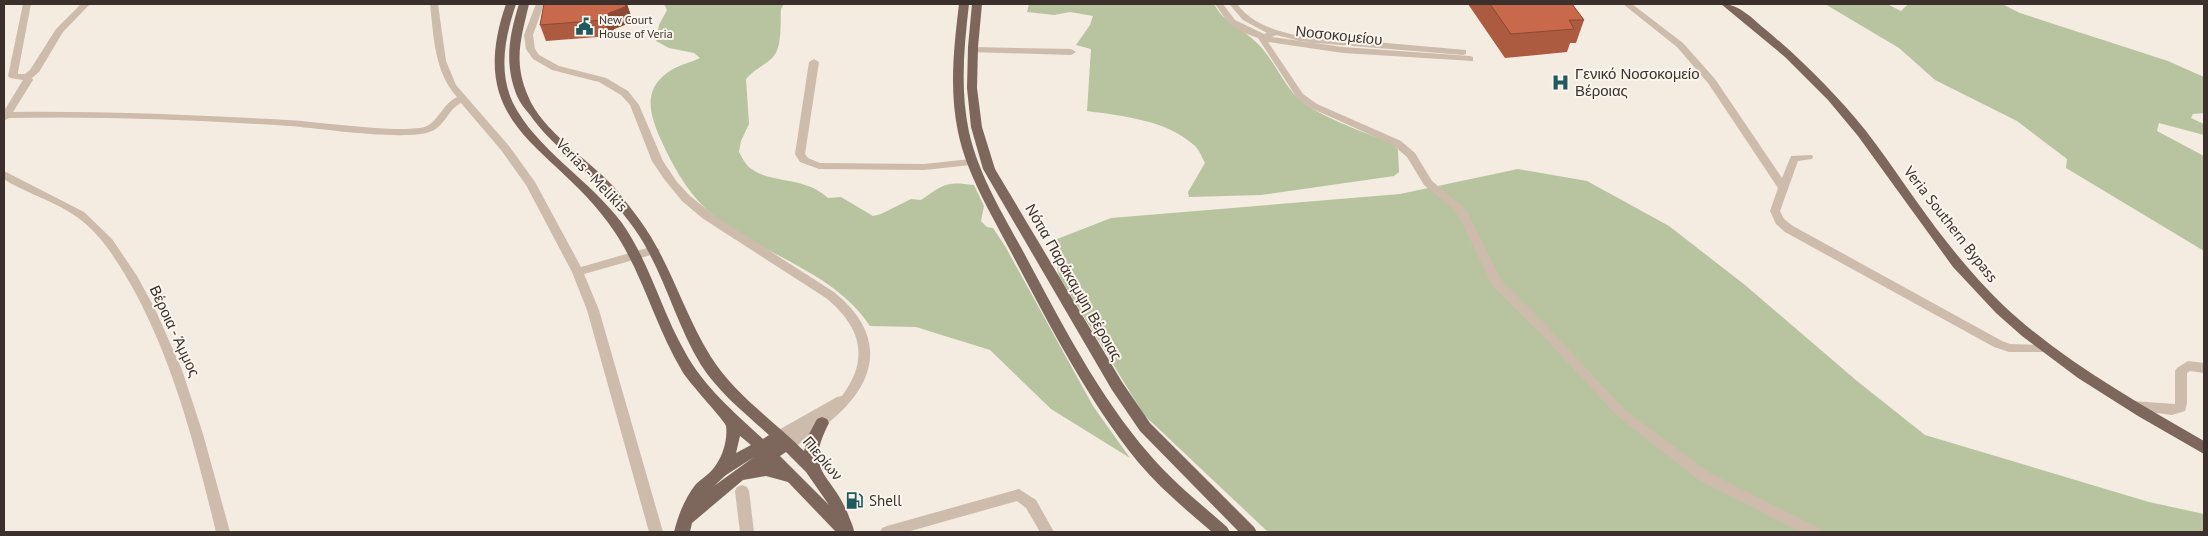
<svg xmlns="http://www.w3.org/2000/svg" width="2208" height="536" font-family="'PT Sans',sans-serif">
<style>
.green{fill:#b8c4a0}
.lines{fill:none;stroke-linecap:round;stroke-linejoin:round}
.minor{fill:#cdbbac;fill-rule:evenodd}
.major{fill:#7d675c;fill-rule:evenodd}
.wall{fill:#ac5a40}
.shaded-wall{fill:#8c4a34}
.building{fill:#c8694b;stroke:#8c4a34}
.labels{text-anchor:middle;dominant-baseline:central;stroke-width:4;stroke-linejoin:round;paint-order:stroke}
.far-poi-label{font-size:12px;fill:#3b302b;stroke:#fbf5ee;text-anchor:start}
.street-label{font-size:15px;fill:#3b302b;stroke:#fbf5ee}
.poi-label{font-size:15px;fill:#3b302b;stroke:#fbf5ee;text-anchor:start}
</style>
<rect width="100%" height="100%" fill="#f4ebe1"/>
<g class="green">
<path d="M664 4H784L781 9C780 23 783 50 771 59 762 67 755 69 746 79L749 124 741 141 739 152C742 157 745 164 750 168 773 185 802 175 828 198L841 197 873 216 881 214 911 199 921 200C944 184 946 181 974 185L984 206 981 221 987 227 993 228 1005 246 1093 406 1130 458 1051 409 990 350 916 327 870 326C831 267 753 254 704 207 685 188 672 164 661 140 648 111 642 86 675 68 683 64 692 62 700 58L694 53 669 48 656 41 659 25 667 10Z"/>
<path d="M1029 4H1214C1225 24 1241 27 1256 42 1272 57 1280 78 1294 94 1314 116 1365 132 1393 144L1398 150 1399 172 1394 176 1261 195 1189 197 1188 192 1205 163C1202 157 1199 150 1195 146 1167 120 1123 116 1087 111L1091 49 1076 45 1090 25 1093 16 1070 12 1054 15 1027 12Z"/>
<path d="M1825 4H1887L1901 11 1908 4H2002L2020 13 2168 61 2204 77V113L2193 114 2191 118 2204 124V135L2159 123 2157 131 2204 156V251L2066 168 2067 159 2017 121 1935 80 1899 48Z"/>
<path d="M1518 169 1587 181 1669 226 1745 285 1857 381 1925 435 2149 502 2204 514V532H1268L1144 415 1059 276 1052 241 1111 218 1400 194Z"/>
</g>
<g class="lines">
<g class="minor">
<path d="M23 4H31L18 72V74H25L30 70 56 29 81 4H90L63 32 39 72 32 78 33 80 13 112C104 111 196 115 287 120 314 121 407 135 427 126 439 120 442 105 457 97 434 71 434 38 430 4H438L446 61 456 85 509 146 535 182 581 267 654 246 660 250 658 253 584 274 599 310 663 532H649L587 310 572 272 526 185 501 150 461 103C448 109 445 126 432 131 408 142 319 128 289 126 196 120 102 116 9 118L4 121V111L23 80 10 78 8 76Z"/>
<path d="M536 4H544L533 35 535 49 539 55 559 66 606 78 628 91 639 105 663 161 677 182 690 196 715 216 834 292C898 344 869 398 810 436 803 441 793 451 783 448L782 444 786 439 780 441 775 440 774 436 775 432 837 397 842 396C870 358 861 327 826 298L702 218 682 201 664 179 652 161 630 105 621 95 599 82 552 70 533 59 526 49 524 35Z"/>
<path d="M1215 4H1223L1235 20 1264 34 1267 33 1243 20 1229 4H1237C1251 23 1273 30 1295 35L1466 50V54L1463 55 1304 42 1276 35 1272 37 1343 47 1470 56 1473 57V61L1343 53 1268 42 1303 94 1317 104 1401 141 1415 153 1432 181 1461 205 1468 213 1501 280 1549 328 1625 410 1710 473 1819 528 1821 532H1801L1700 481 1617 416 1541 334 1492 285 1459 217 1453 209 1424 185 1407 157 1393 145 1311 108 1297 98 1258 38 1242 32 1229 24Z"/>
<path d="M1623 4H1632L1683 43 1715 79 1782 178 1791 156 1812 155 1813 157 1812 159 1798 161 1780 211 1784 219 1793 226 2002 341 2010 344 2046 345 2050 346 2052 349 2050 352H2009L1994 347 1785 232 1776 224 1770 211 1778 188 1708 83 1677 47Z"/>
<path d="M973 47 1071 49 1076 52 1071 55 970 52V48Z"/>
<path d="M814 59 819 62 805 154 808 158 820 163 924 164 971 159 976 162 971 165 924 170 819 169 800 162 795 154 809 62Z"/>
<path d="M4 171 84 212 112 239 137 276 155 309 182 370 203 434 230 532H216C196 450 175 367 135 292 122 269 107 243 87 225 65 205 36 197 10 183L4 179Z"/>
<path d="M2188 361 2204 363V373L2190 371 2187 373V403L2185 411 2172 415 2128 409 2126 406 2128 403 2132 401 2175 404V371L2177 368Z"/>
<path d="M742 485 747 487 749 491 754 532H740L735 491 737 487Z"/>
<path d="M1019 489 1036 500 1054 532H1040L1026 508 1017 501 907 532H880L882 528 887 526Z"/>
</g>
<g class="major">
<path d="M506 4H516C505 37 498 71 513 103 535 148 591 181 622 223 650 263 661 310 685 352 704 387 734 412 763 439L769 435C745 413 719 393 701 365 679 329 668 288 648 251 638 231 621 211 606 193 582 165 551 145 530 115 525 109 520 103 517 96 504 64 509 36 519 4H529C521 39 513 61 528 96 542 131 588 159 613 186 622 197 631 208 639 219 670 261 683 312 711 357 734 394 773 420 804 451L809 434 817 419 822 417 827 419 829 423C803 473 831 472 848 514 850 520 854 527 854 532H836L788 482 766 476 743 480 692 523 690 532H674C678 515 685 498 696 484 701 479 708 475 713 469 722 458 728 441 726 426 726 422 688 382 682 371 655 326 643 274 614 231 557 145 462 131 506 4ZM740 436 751 445 736 453ZM786 452 806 472 829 505 780 456ZM754 457 714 486 726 475Z"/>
<path d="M959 4H969C964 47 960 90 969 132 979 176 1003 214 1024 253 1061 322 1098 395 1150 455 1173 482 1201 504 1227 527L1230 532H1212C1186 510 1160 488 1138 462 1087 399 1049 324 1011 252 991 213 967 175 958 132 949 89 954 46 959 4Z"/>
<path d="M972 4H982L978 47 977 88 982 127 995 169 1122 382 1150 423 1254 527 1257 532H1239L1140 431 1112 390 983 169 971 127 967 88 968 47Z"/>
<path d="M1721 4C1738 3 1753 19 1765 29 1802 60 1836 94 1866 131 1894 167 1918 206 1946 241 1964 264 1983 286 2004 306 2063 361 2135 401 2204 441V454L2138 416 2078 378 2022 336 1996 313 1953 267 1858 136 1828 100 1785 57Z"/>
</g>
</g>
<g class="wall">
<path d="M544 4H627L631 16 630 23 614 29 610 36 546 41 540 25Z"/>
<path d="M1468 4H1572L1584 20 1576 43H1570L1567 52 1505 58Z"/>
</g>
<path class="shaded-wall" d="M626 4H627L631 16 630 23 614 29 610 36 604 20 609 13Z"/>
<g class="building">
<path d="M544 4H626L625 7 609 13 604 20 540 25Z"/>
<path d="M1490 4H1572L1584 20H1569L1574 29 1511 34Z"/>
</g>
<defs>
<symbol id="civic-bare" viewBox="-9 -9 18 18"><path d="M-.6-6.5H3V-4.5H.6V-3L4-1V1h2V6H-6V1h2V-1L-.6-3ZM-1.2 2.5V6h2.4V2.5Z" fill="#1f5a5e" stroke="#fbf5ee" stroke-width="2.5" paint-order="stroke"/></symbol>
<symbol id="hospital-bare" viewBox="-9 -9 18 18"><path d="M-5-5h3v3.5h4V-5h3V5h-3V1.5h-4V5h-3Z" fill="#1f5a5e" stroke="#fbf5ee" stroke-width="2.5" paint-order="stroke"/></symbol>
<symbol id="fuel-bare" viewBox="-9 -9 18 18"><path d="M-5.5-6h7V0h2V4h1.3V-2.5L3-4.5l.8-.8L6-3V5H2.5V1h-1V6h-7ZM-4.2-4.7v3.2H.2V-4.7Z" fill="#1f5a5e" stroke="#fbf5ee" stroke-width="2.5" paint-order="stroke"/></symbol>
</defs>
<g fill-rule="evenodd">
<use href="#civic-bare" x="572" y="14" width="25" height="25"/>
<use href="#hospital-bare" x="1548" y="70" width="25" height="25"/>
<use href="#fuel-bare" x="842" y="488" width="25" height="25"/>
</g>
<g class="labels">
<g class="far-poi-label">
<text x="599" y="19">New Court<tspan x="599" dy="14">House of Veria</tspan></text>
</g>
<g class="street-label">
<text transform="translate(1339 35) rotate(6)">Νοσοκομείου</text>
<text transform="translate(592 175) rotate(46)">Verias - Melikis</text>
<text transform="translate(1951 224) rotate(52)">Veria Southern Bypass</text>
<text transform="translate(1074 282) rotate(60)">Νότια Παράκαμψη Βέροιας</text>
<text transform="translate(175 331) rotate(65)">Βέροια - Άμμος</text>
<text transform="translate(823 458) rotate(50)">Πιερίων</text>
</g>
<g class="poi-label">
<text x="1575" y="73">Γενικό Νοσοκομείο<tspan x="1575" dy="17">Βέροιας</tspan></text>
<text x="869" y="500">Shell</text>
</g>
</g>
<rect width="2208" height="536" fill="none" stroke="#3b302b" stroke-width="10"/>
</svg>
